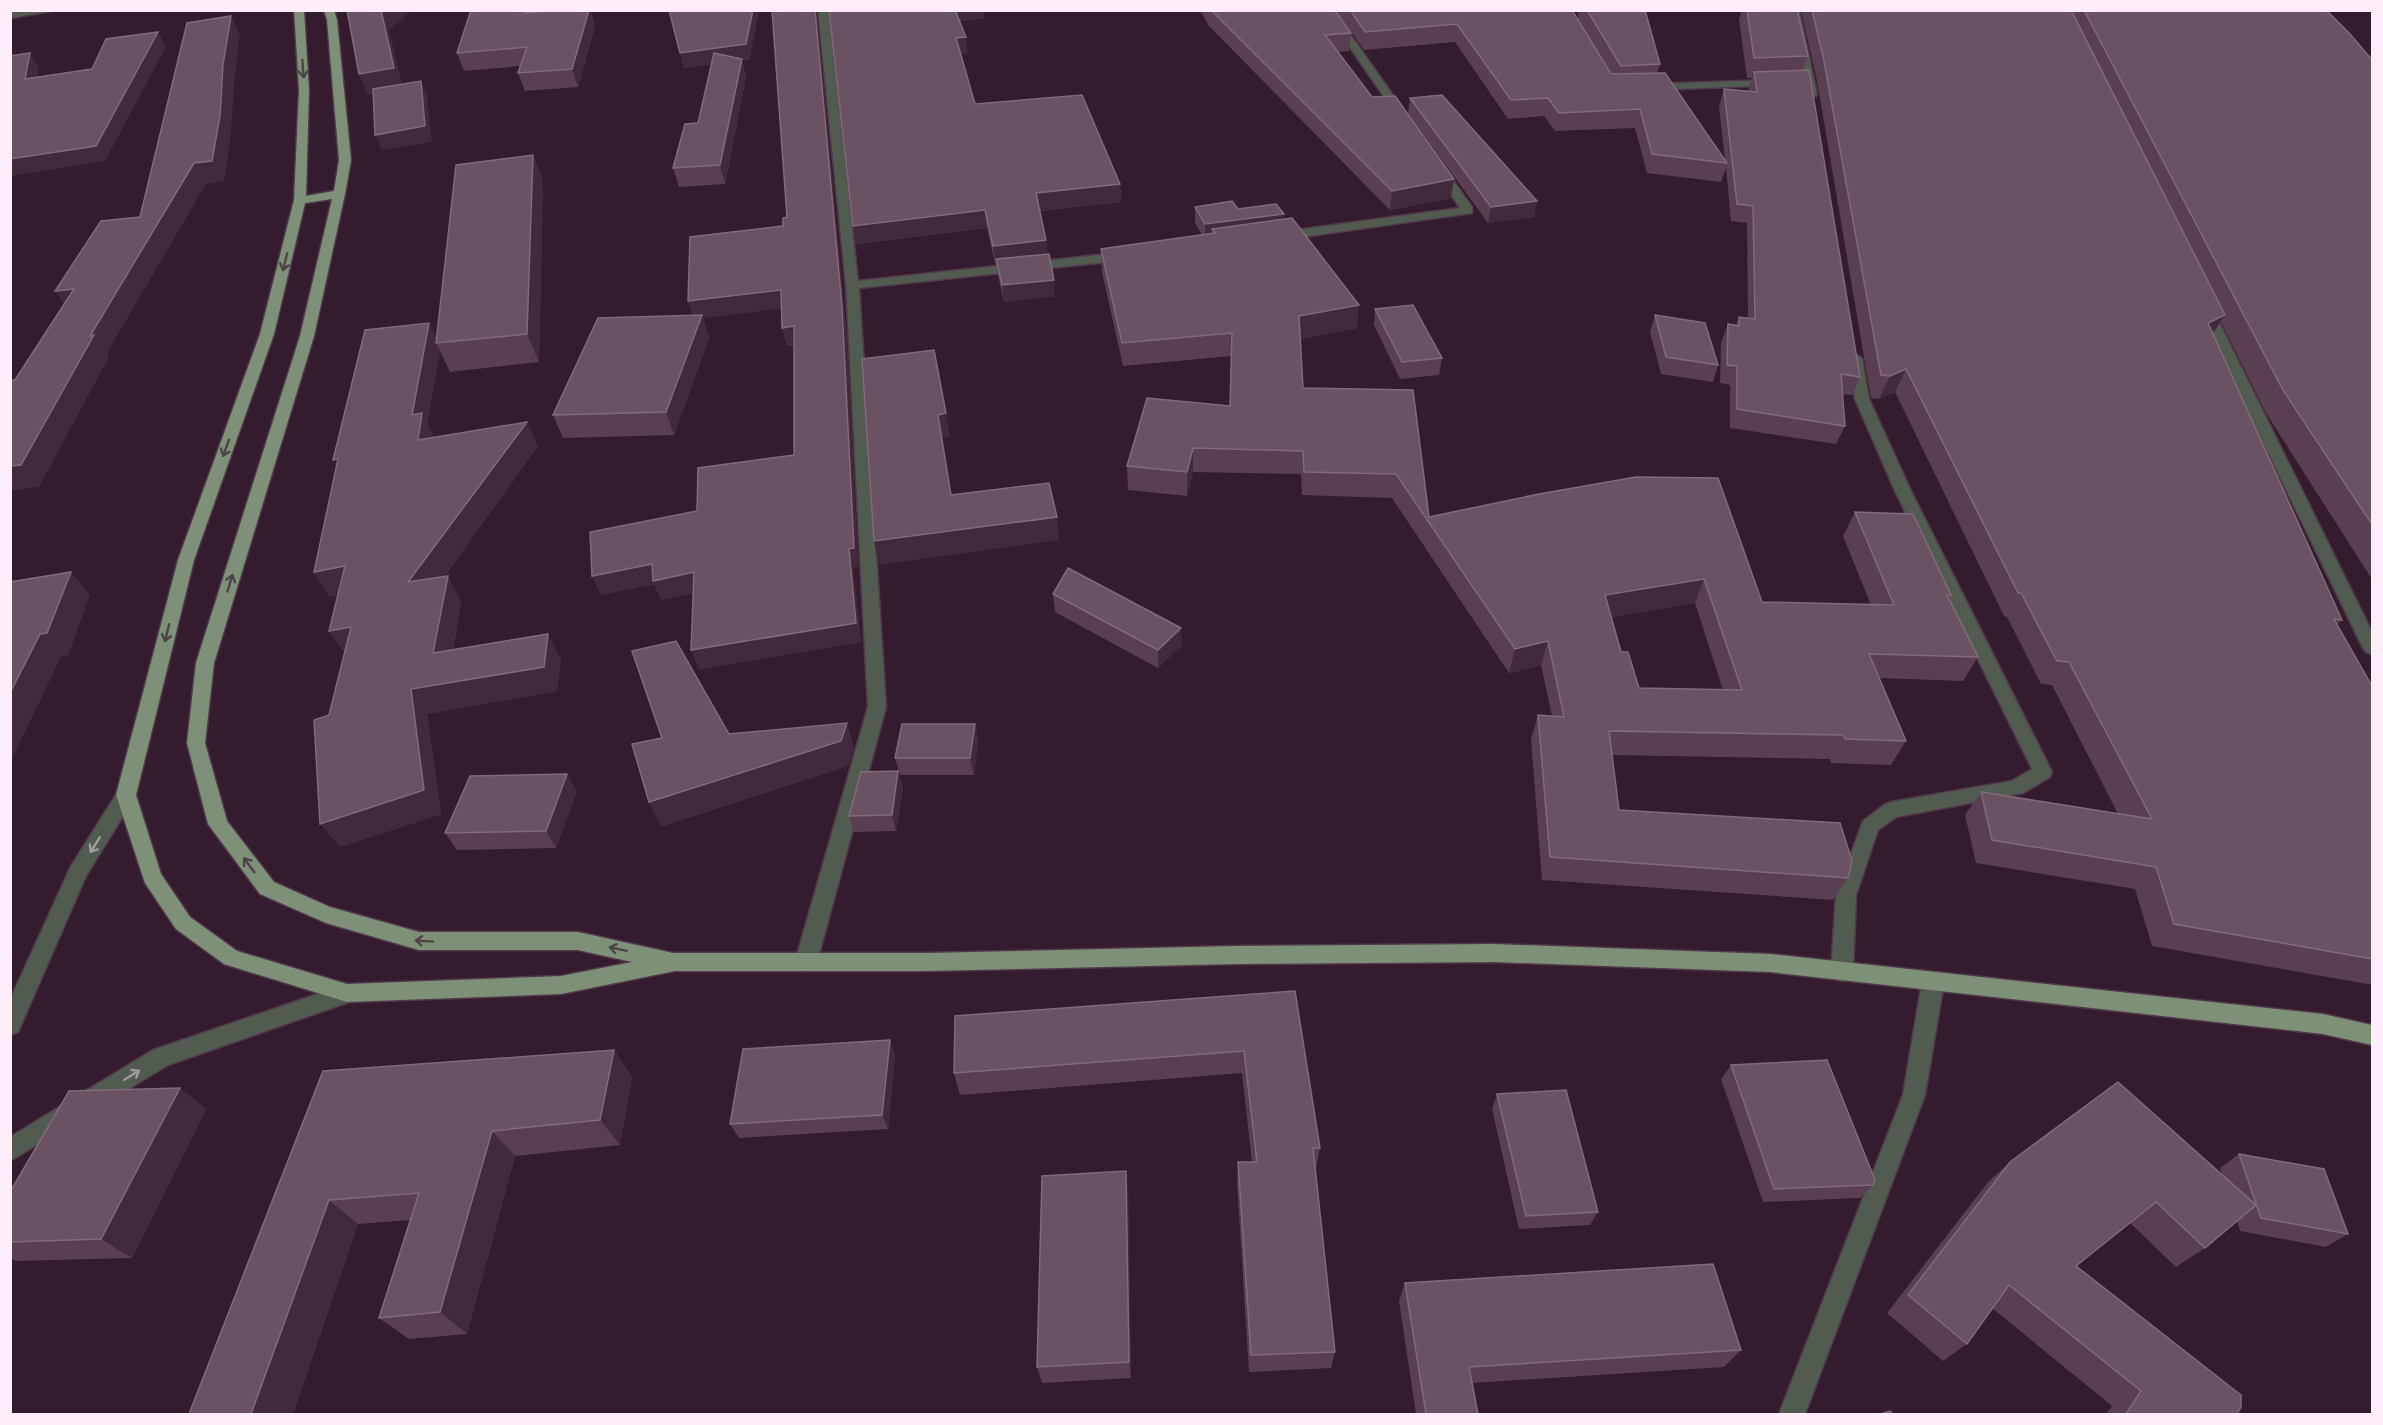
<svg xmlns="http://www.w3.org/2000/svg" width="2383" height="1425" font-family="'Source Sans 3',sans-serif">
<style>
.lines{fill:none;stroke-linecap:round;stroke-linejoin:round}
.minor-casing{stroke:#50394a;stroke-width:3}
.primary-casing{stroke:#50394a;stroke-width:3}
.minor{fill:#525b4f;fill-rule:evenodd}
.primary{fill:#7e9078;fill-rule:evenodd}
.wall{fill:#593f51;fill-rule:evenodd}
.shaded-wall{fill:#42293b}
.building{fill:#6a5263;stroke:#826a7a;stroke-width:1.5;fill-rule:evenodd}
.oneway{stroke:#4e4447}
.oneway2{stroke:#a09d9c}
</style>
<rect width="100%" height="100%" fill="#341b2d"/>
<g class="lines">
<defs>
<g id="minor">
<path d="M24 10H57L10 18V12Z"/>
<path d="M818 10H828L858 281 1126 252 1132 256 1126 260 859 288 886 707 817 962 813 968 806 971 799 968 795 962 868 707 846 285Z"/>
<path d="M1324 10H1333L1407 115 1406 117H1398Z"/>
<path d="M1789 10H1799L1817 94 1816 96 1807 94Z"/>
<path d="M1775 80 1779 81V85L1650 90 1645 87 1650 84Z"/>
<path d="M1438 164 1442 165 1472 207V213L1281 240 1275 236 1281 232 1460 208 1432 167Z"/>
<path d="M2205 304 2212 308 2372 632V654L2366 652 2363 648 2198 308Z"/>
<path d="M1855 354 1862 358 1869 399 1911 491 2052 772 2050 777 2023 793 1896 817 1878 830 1856 895 1853 972 1849 979 1842 981 1835 979 1831 972 1836 895 1863 821 1884 805 1891 802 2012 781 2032 769 1895 491 1855 399 1848 358Z"/>
<path d="M126 788 133 790 136 795 86 876 18 1032 10 1035V1000L71 866 119 790Z"/>
<path d="M1933 973 1941 975 1944 982 1925 1095 1805 1414H1779L1903 1095 1922 982 1925 975Z"/>
<path d="M347 984 355 986 358 993 355 1000 168 1065 10 1161V1137L153 1050Z"/>
</g>
<path id="primary" d="M294 10H304L309 90 306 196 334 191 339 160 327 20 324 10H334L337 20 351 160 345 194 314 336 214 663 205 743 227 821 274 882 330 907 419 932H578L673 953H926L1235 946 1494 944 1770 954 2323 1014 2372 1025V1045L2323 1034 1770 972 1494 962 1235 964 926 971H675L561 994 347 1002 224 964 176 929 145 883 116 795 178 560 260 334 294 200 299 90ZM332 199 300 336 196 663 187 743 208 824 260 894 326 923 419 950H578L632 962 561 976 347 984 237 951 190 917 161 874 136 795 194 560 274 334 305 203Z"/>
</defs>
<use href="#minor" class="minor-casing"/>
<use href="#primary" class="primary-casing"/>
<use href="#minor" class="minor"/>
<use href="#primary" class="primary"/>
</g>
<g class="wall">
<path d="M471 10H532L533 13 562 10H590L595 26 578 87 525 91 518 73 520 66 464 71 457 53Z"/>
<path d="M669 10 750 59 742 60 746 77 725 184 679 187 673 168 698 123 712 64 684 68Z"/>
<path d="M829 10 984 18 959 21 968 53 960 54 975 104 1120 184 1121 202 1040 211 1046 240 1047 254 1055 296 1004 302 998 275 997 264H995L987 228 856 244 853 226Z"/>
<path d="M1200 10H1335L1351 33 1349 51 1338 52 1451 198 1390 210 1209 26Z"/>
<path d="M1336 10H1572L1611 74 1578 19V10H1645L1660 64 1657 73 1725 160 1719 106 1724 89 1749 92V88L1752 78H1747L1739 19 1742 10H1797L1808 56 1803 70 1860 377 1852 395 1842 394 1845 426 1836 444 1730 428V385L1720 383 1721 343 1728 324 1736 325 1739 317 1748 318 1747 223 1731 221 1726 168 1721 182 1647 173 1635 128 1555 131 1544 116 1508 119 1455 42 1364 50Z"/>
<path d="M1801 10H2326L2373 61V581L2266 413 2221 322 2213 334 2342 620 2337 625 2373 688V985L2152 946 2135 889 1976 863 1965 815 1981 792 2118 814 2052 685 2041 684 2007 617 2004 616 1895 392 1879 399 1871 398 1817 81Z"/>
<path d="M1410 98 1537 201 1534 217 1488 223 1408 113Z"/>
<path d="M533 155 543 181 539 362 450 372 440 351 427 424 434 437 538 446 445 576 461 601 453 650 561 659 557 691 427 714 441 814 340 847 329 715 344 653 338 595 330 597 314 572Z"/>
<path d="M1195 207 1238 209 1283 219 1357 328 1300 339 1303 388 1413 390 1429 517 1539 494 1762 602 1871 605 1843 536 1855 512 1951 595 1949 598 1978 657 1963 681 1879 678 1906 741 1891 765 1831 763 1830 759 1612 755 1619 810 1848 878 1833 900 1542 880 1531 739 1538 715 1552 716 1541 665 1509 673 1392 498 1302 495 1301 474 1193 472 1187 496 1128 490 1127 466 1230 406 1231 356 1123 366 1102 272 1101 249 1202 235 1195 223ZM1695 603 1723 690 1639 688 1621 652 1611 617Z"/>
<path d="M787 217 846 325 858 567 853 568 861 642 699 669 691 650 693 593 661 600 654 584 601 595 592 576 697 511 794 455V346H787L782 328V308L703 318 709 338 674 435 563 438 553 415 693 315 688 301 783 226Z"/>
<path d="M1375 309 1442 358 1439 375 1400 379 1374 325Z"/>
<path d="M1655 315 1718 365 1713 382 1661 374 1650 332Z"/>
<path d="M1053 594 1182 645 1158 668 1055 612Z"/>
<path d="M975 724 978 741 974 775H900L895 758Z"/>
<path d="M898 771 903 788 896 831 854 832 849 816Z"/>
<path d="M577 791 556 848 457 850 445 833Z"/>
<path d="M1295 991 1320 1148 1316 1168H1315L1335 1352 1331 1368 1249 1372 1237 1183 1238 1162H1252L1242 1073 960 1095 954 1073Z"/>
<path d="M890 1040 895 1055 888 1129 739 1138 730 1124Z"/>
<path d="M614 1050 632 1077 620 1145 515 1156 467 1334 409 1339 379 1318 410 1220 358 1224 293 1414 323 1071Z"/>
<path d="M1731 1065 1873 1185 1860 1198 1763 1202 1721 1079Z"/>
<path d="M1497 1094 1598 1212 1590 1225 1519 1229 1492 1109Z"/>
<path d="M206 1109 132 1258 16 1261 10 1258V1192Z"/>
<path d="M2239 1154 2348 1234 2326 1247 2240 1231 2237 1221 2205 1248 2176 1267 2130 1223 2076 1266 2237 1414H2106L2112 1406 1992 1308 1967 1344 1943 1361 1887 1313 1988 1182 2010 1162 2222 1175 2220 1168Z"/>
<path d="M1128 1191 1131 1378 1042 1383 1037 1367Z"/>
<path d="M1405 1283 1741 1350 1724 1367 1472 1383 1478 1414H1416L1399 1301Z"/>
</g>
<g class="shaded-wall">
<path d="M381 10H412L389 30 403 89 368 95 359 74Z"/>
<path d="M525 10H532L534 17 524 13Z"/>
<path d="M589 10H590L595 26 578 87 572 69Z"/>
<path d="M753 10H759L750 59 742 60 746 77 725 184 720 165 742 60 684 68 680 53Z"/>
<path d="M815 10H817L846 325 858 567 853 568 861 642 699 669 691 650 849 549Z"/>
<path d="M953 10H983L984 18 954 21Z"/>
<path d="M231 16 240 34 234 84 231 135 224 181 206 184 107 353 109 357 39 487 10 491V466L90 336 223 65Z"/>
<path d="M158 32 166 47 105 161 10 176V159Z"/>
<path d="M966 37 968 53 958 54 956 38Z"/>
<path d="M30 53 39 68 35 94 25 79Z"/>
<path d="M421 81 427 96 432 142 382 150 375 135Z"/>
<path d="M533 155 543 181 539 362 527 334Z"/>
<path d="M1454 179 1451 198 1390 210 1392 191Z"/>
<path d="M1120 184 1121 202 1038 211 1036 193Z"/>
<path d="M1537 201 1534 217 1488 223 1491 207Z"/>
<path d="M985 210 987 228 856 244 853 226Z"/>
<path d="M1284 214 1283 230 1215 233 1212 229V239L1205 240V224Z"/>
<path d="M1046 240 1048 258 996 259 997 264H995L993 246Z"/>
<path d="M1054 280 1055 296 1004 302 1002 285Z"/>
<path d="M74 289 70 312 55 291Z"/>
<path d="M781 290 786 308 703 318 709 338 674 435 666 412 694 319 688 301Z"/>
<path d="M1359 305 1357 328 1298 339 1299 316Z"/>
<path d="M2225 315 2210 337 2208 323Z"/>
<path d="M429 323 439 343H436L440 351 427 424 435 438 418 440 412 415Z"/>
<path d="M794 326 798 345 787 346 782 328Z"/>
<path d="M1906 369 1895 392 1879 399 1890 376Z"/>
<path d="M946 413 950 436 942 438 938 415Z"/>
<path d="M527 422 538 446 423 607 408 582Z"/>
<path d="M1193 448V472L1187 496V472Z"/>
<path d="M1057 517 1059 540 879 565 874 541Z"/>
<path d="M652 564 694 572 701 592 661 600 654 584 601 595 592 576Z"/>
<path d="M345 566 361 591 330 597 314 572Z"/>
<path d="M71 572 90 595 68 656 61 657 10 763V693Z"/>
<path d="M448 576 461 601 448 677 433 653Z"/>
<path d="M1704 579 1695 603 1598 619 1605 595Z"/>
<path d="M351 627 346 655 329 631Z"/>
<path d="M1181 628 1182 645 1158 668V650Z"/>
<path d="M548 634 561 659 557 691 427 714 441 814 340 847 320 824 411 689Z"/>
<path d="M1548 641 1541 665 1509 673 1515 649Z"/>
<path d="M847 723 854 748 849 766 661 827 649 802Z"/>
<path d="M975 724 978 741 974 775 970 758Z"/>
<path d="M898 771 903 788 896 831 892 815Z"/>
<path d="M567 774 577 791 556 848 546 831Z"/>
<path d="M890 1040 895 1055 888 1129 882 1115Z"/>
<path d="M614 1050 632 1077 620 1145 600 1120Z"/>
<path d="M180 1088 206 1109 132 1258 101 1239Z"/>
<path d="M492 1131 515 1156 467 1334 440 1312Z"/>
<path d="M1126 1171 1128 1191 1131 1378 1129 1362Z"/>
<path d="M329 1200 358 1224 293 1414H251Z"/>
</g>
<g class="building">
<path d="M347 10H381L394 68 359 74Z"/>
<path d="M471 10H525L524 13 562 10H589L572 69 518 73 527 47 457 53Z"/>
<path d="M669 10H753L746 44 680 53Z"/>
<path d="M772 10H815L842 307 854 548 849 549 856 623 691 650 694 572 653 581 652 564 592 576 590 532 697 511 698 468 794 455V326L782 328 781 290 688 301 690 237 783 226V218L787 217Z"/>
<path d="M829 10H955L966 37 956 38 975 104 1082 95 1120 184 1036 193 1046 240 993 246 985 210 853 226Z"/>
<path d="M1211 10H1335L1351 33 1325 35 1372 97 1395 96 1454 179 1392 191Z"/>
<path d="M1350 10H1572L1611 74 1665 73 1727 163 1652 154 1640 109 1559 113 1548 98 1511 100 1457 24 1365 32Z"/>
<path d="M1587 10H1645L1660 64 1621 66Z"/>
<path d="M1747 10H1797L1808 56 1754 58Z"/>
<path d="M1812 10H2071L2225 315 2208 323 2342 620 2334 619 2373 688V959L2174 924 2156 867 1992 840 1981 792 2152 819 2069 662 2057 661 2021 593H2018L1906 369 1890 376 1881 375 1824 61Z"/>
<path d="M2084 10H2326L2350 34 2373 61V526L2283 390Z"/>
<path d="M231 16 223 65 220 116 212 161 194 163 90 336 94 335 21 465 10 466V380H15L74 289 55 291 101 221 140 217 187 23Z"/>
<path d="M158 32 96 146 10 159V56L30 53 25 79 92 69 106 39Z"/>
<path d="M714 53 742 59 720 165 673 168 685 124 698 123Z"/>
<path d="M1809 70 1860 377 1841 374 1845 426 1737 409V366L1727 365 1728 324 1739 326V317L1755 319 1753 206 1737 204 1724 89 1757 92 1754 72Z"/>
<path d="M421 81 425 126 375 135 373 89Z"/>
<path d="M1442 95 1537 201 1491 207 1410 98Z"/>
<path d="M533 155 527 334 436 343 456 165Z"/>
<path d="M1232 201 1238 209 1276 204 1284 214 1205 224 1195 207Z"/>
<path d="M1292 218 1359 305 1299 316 1303 388 1413 390 1429 517 1539 494 1636 477 1718 478 1762 602 1894 605 1855 512 1913 514 1951 595H1947L1978 657 1869 654 1906 741 1845 739 1843 735 1609 731 1619 810 1840 823 1852 861 1848 878 1550 857 1538 715 1564 717 1548 641 1515 649 1396 474 1304 472 1303 451 1193 448 1187 472 1127 466 1147 398 1230 406 1232 333 1122 343 1101 249 1215 233 1212 229ZM1704 579 1742 690 1639 688 1628 652H1621L1605 595Z"/>
<path d="M1049 254 1054 280 1002 285 996 259Z"/>
<path d="M1413 305 1442 358 1402 362 1375 309Z"/>
<path d="M702 315 666 412 553 415 598 318Z"/>
<path d="M1655 315 1705 323 1718 365 1666 357Z"/>
<path d="M429 323 412 415 422 413 418 440 527 422 408 582 448 576 433 653 548 634 544 667 411 689 424 790 320 824 314 720 329 715 351 627 329 631 345 566 314 572 338 459 333 460 365 330Z"/>
<path d="M934 350 946 413 938 415 951 495 1049 483 1057 517 874 541 862 359Z"/>
<path d="M1068 568 1181 628 1158 650 1053 594Z"/>
<path d="M71 572 47 633 40 634 10 693V582Z"/>
<path d="M676 641 729 734 847 723 841 741 649 802 632 744 662 738 632 651Z"/>
<path d="M902 724H975L970 758H895Z"/>
<path d="M898 771 892 815 849 816 861 772Z"/>
<path d="M567 774 546 831 445 833 470 776Z"/>
<path d="M1295 991 1320 1148H1313L1335 1352 1251 1355 1238 1162H1257L1244 1051 954 1073 955 1016Z"/>
<path d="M890 1040 882 1115 730 1124 743 1049Z"/>
<path d="M614 1050 600 1120 492 1131 440 1312 379 1318 419 1193 329 1200 251 1414H189L323 1071Z"/>
<path d="M1827 1060 1875 1180 1873 1185 1774 1189 1731 1065Z"/>
<path d="M2118 1082 2256 1205 2205 1248 2156 1202 2076 1266 2241 1395V1407L2237 1414H2126L2141 1391 2009 1285 1967 1344 1908 1295 2010 1162Z"/>
<path d="M180 1088 101 1239 10 1242V1192L69 1091Z"/>
<path d="M1566 1090 1598 1212 1526 1216 1497 1094Z"/>
<path d="M2239 1154 2324 1169 2348 1234 2261 1218Z"/>
<path d="M1126 1171 1129 1362 1037 1367 1042 1176Z"/>
<path d="M1713 1264 1741 1350 1469 1367 1478 1414H1426L1405 1283Z"/>
<path d="M1890 1411 1893 1414H1881Z"/>
</g>
<defs><path id="oneway-shaft" d="M-6 0H5M1.5-3L5.5 0L1.5 3" fill="none" stroke-width="1.6" stroke-linecap="round" stroke-linejoin="round" transform="scale(1.5)"/></defs>
<g class="oneway">
<use href="#oneway-shaft" transform="translate(303 69) rotate(86)"/>
<use href="#oneway-shaft" transform="translate(285 262) rotate(104)"/>
<use href="#oneway-shaft" transform="translate(226 448) rotate(110)"/>
<use href="#oneway-shaft" transform="translate(230 583) rotate(-73)"/>
<use href="#oneway-shaft" transform="translate(167 633) rotate(104)"/>
<use href="#oneway-shaft" transform="translate(249 865) rotate(-127)"/>
<use href="#oneway-shaft" transform="translate(424 941) rotate(-176)"/>
<use href="#oneway-shaft" transform="translate(618 949) rotate(-168)"/>
</g>
<g class="oneway2">
<use href="#oneway-shaft" transform="translate(95 845) rotate(122)"/>
<use href="#oneway-shaft" transform="translate(132 1075) rotate(-32)"/>
</g>
<rect width="2383" height="1425" fill="none" stroke="#ffeef9" stroke-width="24"/>
</svg>
